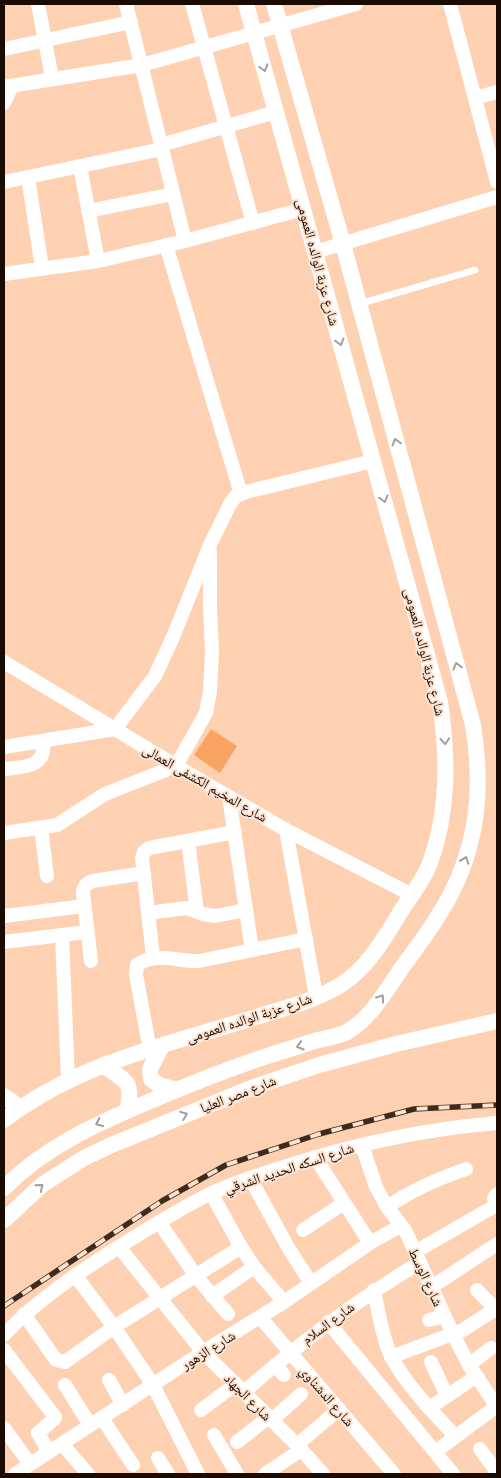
<svg xmlns="http://www.w3.org/2000/svg" width="501" height="1478" font-family="'Roboto Condensed','Noto Naskh Arabic',sans-serif">
<style>
.building{fill:#faa464}
.lines{fill:none;stroke-linecap:round;stroke-linejoin:round}
.service{stroke:#fff;stroke-width:7}
.minor{stroke:#fff;stroke-width:14}
.tertiary{stroke:#fff;stroke-width:16}
.rail-casing{stroke:#3e2b1f;stroke-width:5.5}
.rail{stroke:#fde2cf;stroke-width:4;stroke-dasharray:11;stroke-linecap:butt}
.oneway{stroke:#a39e9a}
.labels{text-anchor:middle;dominant-baseline:central;stroke-width:4;stroke-linejoin:round;paint-order:stroke}
.street-label{font-size:14px;fill:#1a0c03;stroke:#fde2cf}
</style>
<rect width="100%" height="100%" fill="#fdd1b2"/>
<path class="building" d="M211 729 237 746 220 773 194 755Z"/>
<g class="lines">
<path class="service" d="M359 304 475 270"/>
<g class="minor">
<path d="M38 4 52 78"/>
<path d="M126 4 185 241"/>
<path d="M192 4 253 223"/>
<path d="M450 4 497 182"/>
<path d="M4 49 131 22"/>
<path d="M4 87 142 65 356 4"/>
<path d="M475 98 497 92"/>
<path d="M4 103 12 86"/>
<path d="M161 145 276 112"/>
<path d="M80 166 98 261"/>
<path d="M28 177 42 268"/>
<path d="M4 182 162 149"/>
<path d="M88 211 173 194"/>
<path d="M166 245 241 494"/>
<path d="M315 252 497 197"/>
<path d="M4 274 98 261 185 241 303 209"/>
<path d="M4 662 176 766 286 830 412 895"/>
<path d="M4 747 115 729 155 676 173 637 210 545 230 504 236 496 246 492 373 461"/>
<path d="M4 769C23 767 47 768 43 741"/>
<path d="M229 797 252 950"/>
<path d="M41 828 47 876"/>
<path d="M286 830 316 996"/>
<path d="M4 833 57 825 105 794 176 766 206 713 210 691 212 651 210 607V552"/>
<path d="M188 841 197 912"/>
<path d="M148 913 186 908 203 914 215 916 246 910"/>
<path d="M4 916 84 906"/>
<path d="M62 935 68 1080"/>
<path d="M4 942 87 932"/>
<path d="M153 957 142 858 144 852 149 848 235 832"/>
<path d="M91 961 83 892C84 885 87 883 93 881L144 873"/>
<path d="M150 1050 136 975 137 965C156 951 179 962 199 961L306 939"/>
<path d="M362 1145 376 1187 387 1207 405 1230 453 1334 469 1365 497 1407"/>
<path d="M315 1157 370 1243"/>
<path d="M250 1178 289 1249 311 1283"/>
<path d="M211 1193 241 1247 254 1267 284 1302"/>
<path d="M387 1207C412 1190 437 1179 466 1169"/>
<path d="M159 1222 196 1276 228 1314"/>
<path d="M303 1230 344 1203"/>
<path d="M119 1247 203 1352 297 1445 323 1474"/>
<path d="M415 1252 493 1207 495 1204 494 1198 497 1194"/>
<path d="M75 1275 114 1327 153 1385 198 1474"/>
<path d="M430 1288 497 1244"/>
<path d="M374 1290C378 1310 383 1341 392 1358 408 1387 433 1412 455 1436"/>
<path d="M477 1290 497 1311"/>
<path d="M212 1296 254 1267"/>
<path d="M24 1314 56 1360 65 1362 114 1327 241 1247"/>
<path d="M260 1317 394 1474"/>
<path d="M429 1320 444 1316"/>
<path d="M328 1322 453 1474"/>
<path d="M4 1335C36 1301 75 1275 114 1250 146 1230 178 1209 212 1193 236 1182 261 1174 287 1166 355 1144 426 1129 497 1123"/>
<path d="M4 1350 55 1417 54 1419 38 1433 49 1452"/>
<path d="M391 1357 463 1330 497 1308"/>
<path d="M431 1362 447 1396"/>
<path d="M275 1365 284 1375"/>
<path d="M469 1365 491 1348"/>
<path d="M109 1380 123 1405"/>
<path d="M65 1385 90 1425"/>
<path d="M244 1392C300 1342 356 1301 419 1263"/>
<path d="M429 1408 477 1376"/>
<path d="M201 1410 236 1384"/>
<path d="M102 1418 133 1465"/>
<path d="M272 1420 301 1394"/>
<path d="M4 1428 30 1464"/>
<path d="M214 1435 237 1474"/>
<path d="M237 1442 269 1417"/>
<path d="M62 1444 88 1474"/>
<path d="M297 1445 339 1409"/>
<path d="M480 1449 497 1472"/>
<path d="M435 1452 497 1406"/>
<path d="M158 1458 168 1474"/>
<path d="M15 1474 203 1352 284 1302 370 1243 400 1226"/>
<path d="M265 1474 301 1450"/>
</g>
<g class="tertiary">
<path d="M162 1046 150 1069 151 1079 159 1085 177 1090"/>
<path d="M103 1065C126 1082 134 1080 127 1111"/>
<path d="M4 1096 21 1108"/>
<path d="M4 1120C76 1065 158 1047 243 1021 274 1011 314 1002 342 984 371 965 387 933 405 905 414 892 425 877 430 863 449 811 448 756 440 702L246 4"/>
<path d="M4 1188C45 1147 96 1124 148 1102 185 1086 223 1071 261 1058 280 1052 299 1046 318 1040 327 1038 339 1036 347 1032 371 1018 386 991 401 969 414 951 428 933 440 913 477 854 484 793 473 725L343 244 274 4"/>
<path d="M4 1220 43 1184 84 1158 109 1146 254 1087 319 1065 396 1044 497 1021"/>
</g>
<defs>
<path id="rail" d="M4 1306 162 1201 226 1165 319 1134 414 1109 497 1105"/>
</defs>
<use href="#rail" class="rail-casing"/>
<use href="#rail" class="rail"/>
</g>
<defs><path id="oneway-chevron" d="M-2-3.5L2.5 0L-2 3.5" fill="none" stroke-width="1.6" stroke-linecap="round" stroke-linejoin="round" transform="scale(1.25)"/></defs>
<g class="oneway">
<use href="#oneway-chevron" transform="translate(264 68) rotate(74)"/>
<use href="#oneway-chevron" transform="translate(340 342) rotate(75)"/>
<use href="#oneway-chevron" transform="translate(396 442) rotate(-105)"/>
<use href="#oneway-chevron" transform="translate(384 499) rotate(75)"/>
<use href="#oneway-chevron" transform="translate(457 666) rotate(-105)"/>
<use href="#oneway-chevron" transform="translate(445 741) rotate(86)"/>
<use href="#oneway-chevron" transform="translate(465 860) rotate(-71)"/>
<use href="#oneway-chevron" transform="translate(381 998) rotate(-54)"/>
<use href="#oneway-chevron" transform="translate(300 1046) rotate(163)"/>
<use href="#oneway-chevron" transform="translate(184 1115) rotate(-22)"/>
<use href="#oneway-chevron" transform="translate(99 1123) rotate(155)"/>
<use href="#oneway-chevron" transform="translate(40 1187) rotate(-39)"/>
</g>
<g class="labels">
<g class="street-label">
<text transform="translate(318 262) rotate(75)">شارع عزبة الوالده العمومى</text>
<text transform="translate(425 652) rotate(76)">شارع عزبة الوالده العمومى</text>
<text transform="translate(205 783) rotate(30)">شارع المخيم الكشفى العمالى</text>
<text transform="translate(249 1018) rotate(-18)">شارع عزبة الوالده العمومى</text>
<text transform="translate(238 1094) rotate(-21)">شارع مصر العليا</text>
<text transform="translate(289 1168) rotate(-18)">شارع السكه الحديد الشرقي</text>
<text transform="translate(426 1277) rotate(65)">شارع الوسط</text>
<text transform="translate(328 1323) rotate(-36)">شارع السلام</text>
<text transform="translate(208 1350) rotate(-32)">شارع الزهور</text>
<text transform="translate(327 1396) rotate(49)">شارع الدشناوي</text>
<text transform="translate(248 1397) rotate(45)">شارع الجهاد</text>
</g>
</g>
<rect width="501" height="1478" fill="none" stroke="#1a0c03" stroke-width="10"/>
</svg>
